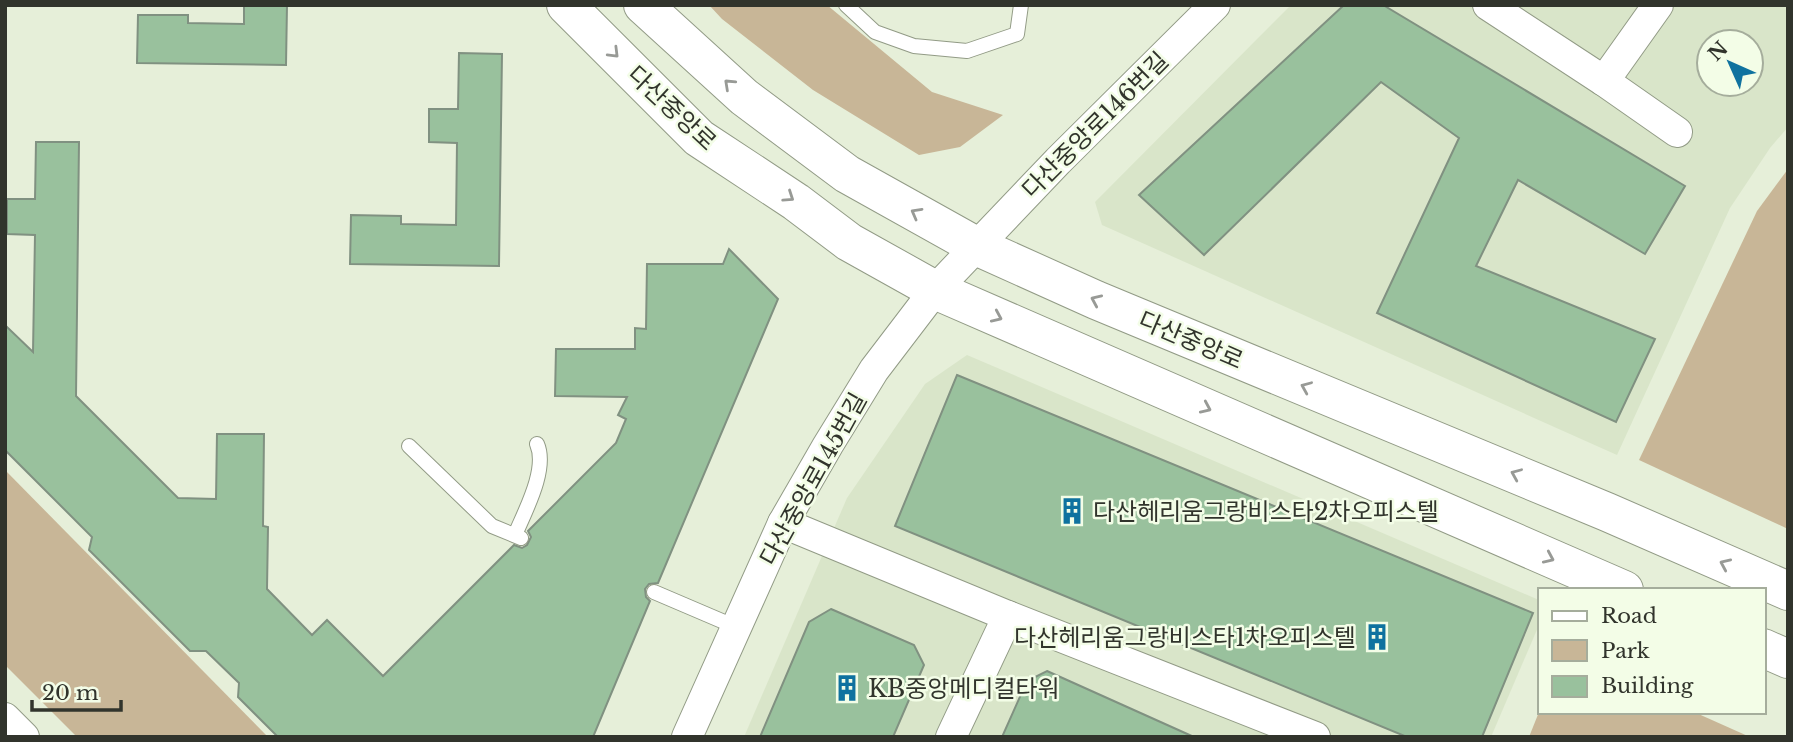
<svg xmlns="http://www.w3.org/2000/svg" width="1793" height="742" font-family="'Libre Baskerville','Noto Sans KR',serif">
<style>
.built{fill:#d9e5c9;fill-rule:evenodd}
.green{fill:#c8b697}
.building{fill:#99c19d;stroke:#809181;stroke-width:2}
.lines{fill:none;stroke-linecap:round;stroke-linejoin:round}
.lane-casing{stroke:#929b86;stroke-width:16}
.street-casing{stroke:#929b86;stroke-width:32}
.secondary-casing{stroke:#929b86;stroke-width:40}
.lane{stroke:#fff;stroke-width:14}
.street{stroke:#fff;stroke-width:30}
.secondary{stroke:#fff;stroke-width:38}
.oneway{stroke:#989a96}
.labels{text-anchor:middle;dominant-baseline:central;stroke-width:5;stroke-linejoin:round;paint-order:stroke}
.street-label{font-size:24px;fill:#31342c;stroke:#f3fde7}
.poi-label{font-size:24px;fill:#31342c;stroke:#f3fde7;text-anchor:start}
</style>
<rect width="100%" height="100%" fill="#e6efd9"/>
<g class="built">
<path d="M1291 5H1788V127L1770 148 1730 208 1617 455 1102 225 1095 202ZM1709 42H1751V84H1709Z"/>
<path d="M967 355 1539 600V625L1491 737H744L847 498 925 384Z"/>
</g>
<g class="green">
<path d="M709 5H827L932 92 1003 115 960 147 919 155 813 90 722 19Z"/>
<path d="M1788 169V529L1639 460 1757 211Z"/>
<path d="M5 470 268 737H77L5 665Z"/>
<path d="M1539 712H1694L1750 737H1529Z"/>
</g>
<g class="building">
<path d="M244 5H287L286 65 137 63 138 15H188V23L244 24Z"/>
<path d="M1344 5H1383L1685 186 1645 254 1518 180 1476 266 1655 339 1616 422 1377 313 1459 138 1381 82 1204 255 1139 195Z"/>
<path d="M459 53 502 54 499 266 350 264 351 215 401 216V224L456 225 457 143 429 142V109H458Z"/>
<path d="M36 142H79L76 396 178 498 216 499 217 434H264L263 526 268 527 267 589 312 635 327 620 383 676 514 545 522 548 527 545 531 537 528 531 616 443 626 419 618 415 627 397 555 396 556 349H635V328L646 329 647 264H723L729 249 778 299 658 583 649 584 645 589 646 597 650 601 593 737H278L238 697 239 683 206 651H190L89 550 92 537 5 450V325L33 352 35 235 7 234V199H35Z"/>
<path d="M957 375 1533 613 1482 737H1407L895 526Z"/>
<path d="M831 609 914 645 924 665 893 737H760L809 622Z"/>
<path d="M1047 671 1194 737H1002L1027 681Z"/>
</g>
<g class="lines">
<defs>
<g id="lane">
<path d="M846 5 875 32 914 46 967 51 1017 34 1021 5"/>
<path d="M409 446 492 526 521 538"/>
<path d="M515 535C525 511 548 469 537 444"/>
<path d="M654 592 736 627"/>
</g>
<g id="street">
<path d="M1488 5 1604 81 1677 132"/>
<path d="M1604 81 1658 5"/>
<path d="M783 523 1008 616 1315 737"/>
<path d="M5 718 24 737"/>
<path d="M687 737 783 523 828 445 874 370 935 290 1058 161 1215 5"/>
<path d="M951 737 1008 616"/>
</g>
<g id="secondary">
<path d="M566 5 699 138 796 202 849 242 935 290 1624 590"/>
<path d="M643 5 744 97 847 174 976 246 1096 300 1607 512 1788 591"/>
<path d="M1763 648 1788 659"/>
</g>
</defs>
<use href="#lane" class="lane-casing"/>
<use href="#street" class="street-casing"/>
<use href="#secondary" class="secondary-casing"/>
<use href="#lane" class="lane"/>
<use href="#street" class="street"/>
<use href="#secondary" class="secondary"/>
</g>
<defs><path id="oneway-chevron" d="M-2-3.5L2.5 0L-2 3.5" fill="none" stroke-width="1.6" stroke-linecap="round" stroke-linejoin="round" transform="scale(1.75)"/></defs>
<g class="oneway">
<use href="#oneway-chevron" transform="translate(614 53) rotate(45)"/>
<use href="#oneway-chevron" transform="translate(729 84) rotate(-137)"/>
<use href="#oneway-chevron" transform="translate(789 197) rotate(34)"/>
<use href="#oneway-chevron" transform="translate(916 213) rotate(-151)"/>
<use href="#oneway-chevron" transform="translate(1096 300) rotate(-156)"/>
<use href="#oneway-chevron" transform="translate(997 317) rotate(24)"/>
<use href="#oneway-chevron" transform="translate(1306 387) rotate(-157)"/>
<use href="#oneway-chevron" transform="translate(1206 408) rotate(24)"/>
<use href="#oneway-chevron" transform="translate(1516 474) rotate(-157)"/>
<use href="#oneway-chevron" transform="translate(1549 558) rotate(24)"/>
<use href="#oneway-chevron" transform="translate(1725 564) rotate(-156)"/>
</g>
<defs>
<symbol id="building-bare" viewBox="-9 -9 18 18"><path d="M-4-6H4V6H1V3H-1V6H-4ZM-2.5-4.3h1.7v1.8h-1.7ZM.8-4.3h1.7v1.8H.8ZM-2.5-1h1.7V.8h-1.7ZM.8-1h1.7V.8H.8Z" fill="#0f729f" stroke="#f3fde7" stroke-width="2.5" paint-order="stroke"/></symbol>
</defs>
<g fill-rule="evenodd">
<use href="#building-bare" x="1053" y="492" width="38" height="38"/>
<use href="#building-bare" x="1358" y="618" width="38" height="38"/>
<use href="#building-bare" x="828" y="669" width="38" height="38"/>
</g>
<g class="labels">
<g class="street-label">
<text transform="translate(672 108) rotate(43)">다산중앙로</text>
<text transform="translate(1095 125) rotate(-45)">다산중앙로146번길</text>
<text transform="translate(1191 340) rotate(23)">다산중앙로</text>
<text transform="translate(813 479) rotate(-61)">다산중앙로145번길</text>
</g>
<g class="poi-label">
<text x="1093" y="511">다산헤리움그랑비스타2차오피스텔</text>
<text x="1356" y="637" text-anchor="end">다산헤리움그랑비스타1차오피스텔</text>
<text x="868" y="688">KB중앙메디컬타워</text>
</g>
</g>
<rect width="1793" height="742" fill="none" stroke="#31342c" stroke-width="14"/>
<rect x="1538" y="588" width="228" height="126" fill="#f3fde7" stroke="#a5ad9c" stroke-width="2"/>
<rect x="1552" y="611" width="35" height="10" fill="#ffffff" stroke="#a5ad9c" stroke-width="2"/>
<text x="1601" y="623" font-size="21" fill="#31342c">Road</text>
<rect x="1552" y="640" width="35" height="21" fill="#c8b697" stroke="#a5ad9c" stroke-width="2"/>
<text x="1601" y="658" font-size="21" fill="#31342c">Park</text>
<rect x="1552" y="676" width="35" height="21" fill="#99c19d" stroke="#a5ad9c" stroke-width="2"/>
<text x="1601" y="693" font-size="21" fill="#31342c">Building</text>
<g transform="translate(1730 63) rotate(315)"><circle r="33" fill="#f3fde7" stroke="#a5ad9c" stroke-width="2"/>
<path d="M0-5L12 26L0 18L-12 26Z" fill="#0f729f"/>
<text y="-10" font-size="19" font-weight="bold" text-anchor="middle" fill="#31342c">N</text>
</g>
<path d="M32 700v10h89v-10" fill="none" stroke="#31342c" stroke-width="3.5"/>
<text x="42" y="700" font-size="21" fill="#31342c" stroke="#f3fde7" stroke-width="5" paint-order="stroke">20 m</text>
</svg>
